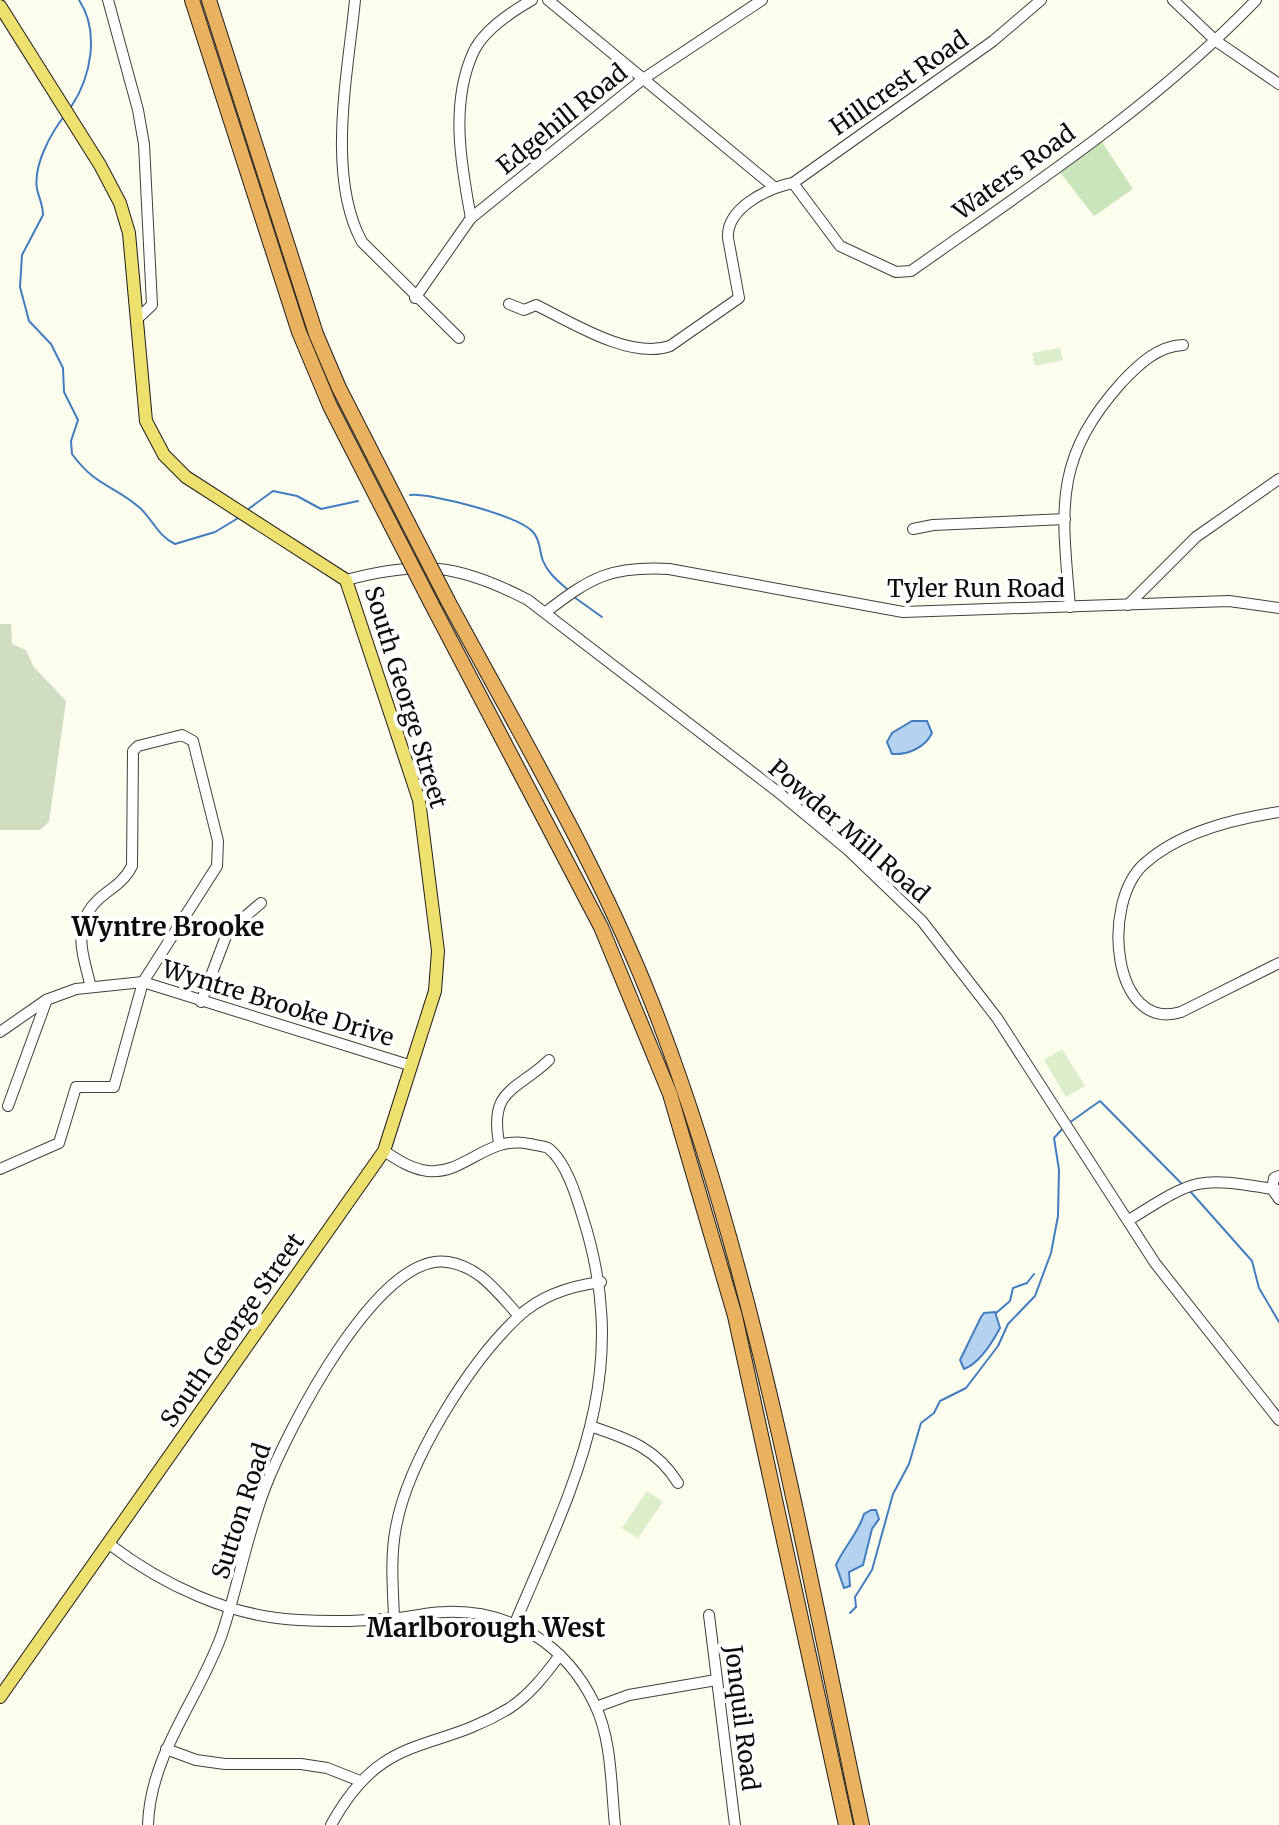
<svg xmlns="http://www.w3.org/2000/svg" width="1279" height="1825" font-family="Merriweather,serif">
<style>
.green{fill:#cae5ba}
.cemetery{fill:#d0ddc0}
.pitch{fill:#dcedcb}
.water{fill:#b6d2f1;stroke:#437dc1;stroke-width:2}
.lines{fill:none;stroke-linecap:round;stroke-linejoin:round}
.stream{stroke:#437dc1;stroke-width:2}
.minor-casing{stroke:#3f3f3f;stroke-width:12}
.major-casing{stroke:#1d1d1d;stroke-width:14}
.highway-casing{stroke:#1d1d1d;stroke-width:16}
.minor{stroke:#fff;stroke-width:10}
.major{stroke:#ede06e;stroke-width:12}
.highway{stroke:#e8b261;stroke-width:14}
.highway-bridge-casing{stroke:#1d1d1d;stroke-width:16;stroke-linecap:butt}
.highway-bridge{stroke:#e8b261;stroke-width:14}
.labels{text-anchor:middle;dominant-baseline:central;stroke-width:8;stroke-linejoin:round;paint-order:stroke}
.street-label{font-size:24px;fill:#0c0c0c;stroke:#fff}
.neighbourhood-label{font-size:26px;font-weight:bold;fill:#0c0c0c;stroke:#fff}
</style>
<rect width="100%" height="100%" fill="#fdfded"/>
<path class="green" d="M1098 136 1133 189 1094 216 1055 166Z"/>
<path class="cemetery" d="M0 624H11L12 644 26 650 33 666 66 701 49 822 40 830H0Z"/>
<g class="pitch">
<path d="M1060 348 1063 360 1035 366 1032 353Z"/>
<path d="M1062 1049 1085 1086 1066 1097 1044 1060Z"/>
<path d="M647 1491 663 1502 638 1538 622 1528Z"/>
</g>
<g class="water">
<path d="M912 721H927L932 733C925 748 907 755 892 754L887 742 892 733Z"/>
<path d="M995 1312 1000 1328C992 1343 980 1363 964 1369L960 1360 981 1317 984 1313Z"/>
<path d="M871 1510H876L879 1519 872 1529 863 1565 849 1572 850 1586 844 1588 836 1565C844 1547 859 1532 864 1514Z"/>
</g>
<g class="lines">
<g class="stream">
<path d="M71 107C91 77 100 32 79 0"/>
<path d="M65 115C51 133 33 165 37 189 39 198 43 205 43 215L22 255 20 287 29 321 51 344 63 368 64 392 78 420 71 441 72 454C96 487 114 485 140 508 153 520 158 536 175 544L215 532 240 517"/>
<path d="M410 495C432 493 519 516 533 532 541 541 539 551 543 561 548 573 558 581 567 589"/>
<path d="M247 510 273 491 297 496 321 509 358 501"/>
<path d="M574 597 602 617"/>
<path d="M1069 1123 1100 1101 1181 1183"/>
<path d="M1189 1190 1252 1261 1259 1288 1279 1322"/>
<path d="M996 1313 1010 1301 1013 1288 1027 1283 1034 1274"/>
<path d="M850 1613 856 1607 855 1597 872 1570 893 1494 909 1464 921 1423 934 1413 940 1401 966 1388 998 1346 1008 1324 1035 1296 1051 1253 1058 1216 1059 1170 1054 1138 1064 1127"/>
</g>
<defs>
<g id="minor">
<path d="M108 0 138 110 144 144 152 305 137 319"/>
<path d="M355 0C348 73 326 176 362 242L459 338"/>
<path d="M548 0 774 187"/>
<path d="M1173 0 1216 41 1279 84"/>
<path d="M793 183 840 246 896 272 911 271C1030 187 1154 106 1256 0"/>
<path d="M471 218C461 165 450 104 473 53 483 30 511 12 532 0"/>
<path d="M415 298 471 218 643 79 762 0"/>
<path d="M509 304 524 310 536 305C571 322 630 360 670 346L739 298 728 238C726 208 768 188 793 183L993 41 1041 0"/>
<path d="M913 529 933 525 1065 519"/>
<path d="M346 580C420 560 459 564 528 600L778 792 848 850 922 921 997 1018 1155 1263 1279 1420"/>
<path d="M1128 605 1196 537 1279 479"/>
<path d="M1070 607C1062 510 1052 460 1122 382 1139 364 1158 346 1183 345"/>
<path d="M546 612C591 577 611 566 669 569L903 612 1229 601 1279 608"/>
<path d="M1279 812C1233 819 1179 832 1144 864 1100 904 1113 1033 1181 1012L1279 963"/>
<path d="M201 1002 228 931 261 903"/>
<path d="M0 1032 46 1000 76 989 143 982 412 1066"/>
<path d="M8 1106 46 1002"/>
<path d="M499 1143C489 1088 517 1091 549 1060"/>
<path d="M384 1151C398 1160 411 1169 428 1171 465 1175 488 1134 530 1144 535 1145 544 1146 548 1148 566 1161 577 1198 583 1218 633 1375 575 1481 515 1623"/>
<path d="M0 1169 59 1143 76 1087H114L143 982 217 866 218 841 193 741 182 735 138 746 133 751 132 866C126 878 117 885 106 893 70 920 81 948 91 987"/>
<path d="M1279 1176 1274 1178 1272 1189 1279 1199"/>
<path d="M1129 1220C1199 1176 1197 1177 1279 1190"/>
<path d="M593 1427C629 1439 657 1449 678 1483"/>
<path d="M109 1544C163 1585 230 1617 299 1620 330 1622 365 1621 396 1618 412 1617 429 1612 445 1612 510 1609 567 1645 595 1705 612 1740 611 1787 615 1825"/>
<path d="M709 1615 735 1825"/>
<path d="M394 1618C393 1588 390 1557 396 1527 408 1461 469 1363 518 1317 541 1295 570 1286 601 1282"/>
<path d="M596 1707 629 1695 716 1680"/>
<path d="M166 1749 196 1760 225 1764H301L327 1768 360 1781"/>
<path d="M148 1825C150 1754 199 1699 222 1634 238 1586 247 1535 265 1488 286 1433 378 1250 448 1262 480 1267 498 1293 519 1316"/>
<path d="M331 1825C383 1730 432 1755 508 1709 529 1696 545 1675 560 1655"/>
</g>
<path id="major" d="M0 6 100 165 120 203 129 233 146 421 164 455 186 477 346 580 419 800 438 951 435 991 384 1151 0 1697"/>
<g id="highway">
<path d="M192 0 299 332 330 406 391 525"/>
<path d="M209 0 316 334 339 388 408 523"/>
<path d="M448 601C522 738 604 875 659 1021 757 1280 804 1555 862 1825"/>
<path d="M431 603 601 927 670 1094 735 1316 846 1825"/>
</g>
</defs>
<use href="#minor" class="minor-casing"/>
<use href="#major" class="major-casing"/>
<use href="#highway" class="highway-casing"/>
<use href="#minor" class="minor"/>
<use href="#major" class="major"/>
<use href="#highway" class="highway"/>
<defs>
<g id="highway-bridge">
<path d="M408 523 448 601"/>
<path d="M391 525 431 603"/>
</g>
</defs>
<use href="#highway-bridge" class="highway-bridge-casing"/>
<use href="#highway-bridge" class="highway-bridge"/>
</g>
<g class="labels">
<g class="street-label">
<text transform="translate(899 83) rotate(-35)">Hillcrest Road</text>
<text transform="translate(562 119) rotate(-39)">Edgehill Road</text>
<text transform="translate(1014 172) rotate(-36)">Waters Road</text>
<text x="976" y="588">Tyler Run Road</text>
<text transform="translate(406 697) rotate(73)">South George Street</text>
<text transform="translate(849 831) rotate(41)">Powder Mill Road</text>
<text transform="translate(278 1003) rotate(17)">Wyntre Brooke Drive</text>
<text transform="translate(232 1330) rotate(-55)">South George Street</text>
<text transform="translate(241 1511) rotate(-72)">Sutton Road</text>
<text transform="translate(742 1718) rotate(83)">Jonquil Road</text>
</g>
<g class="neighbourhood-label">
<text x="168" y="926">Wyntre Brooke</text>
<text x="486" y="1627">Marlborough West</text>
</g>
</g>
</svg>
